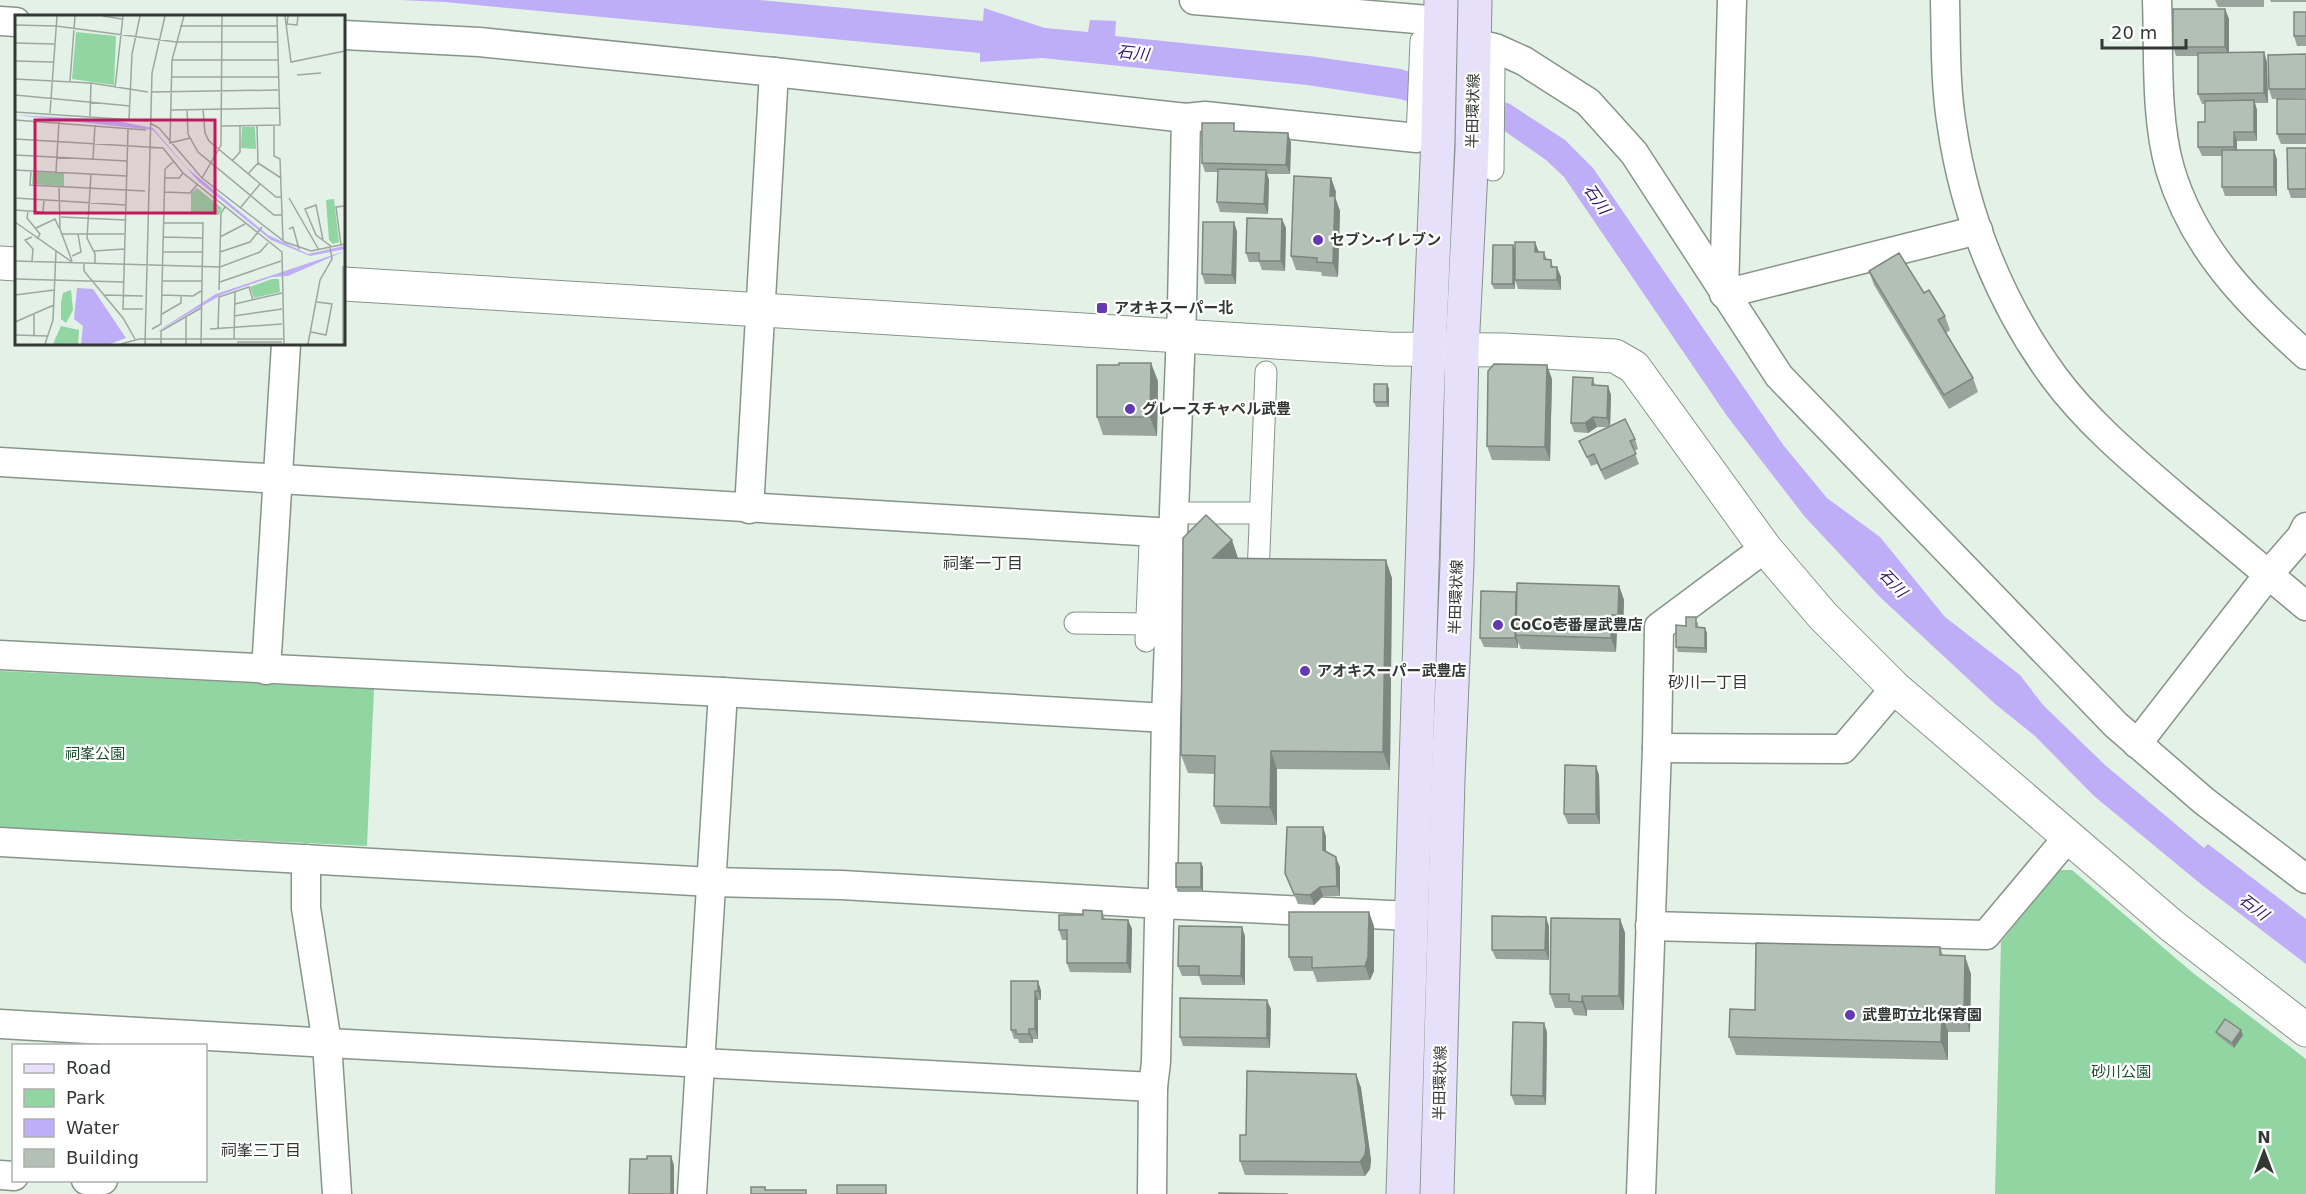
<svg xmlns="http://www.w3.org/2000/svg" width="2306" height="1194" font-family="'DejaVu Sans','Noto Sans JP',sans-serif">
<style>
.green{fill:#90d5a2}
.water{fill:#beaef7}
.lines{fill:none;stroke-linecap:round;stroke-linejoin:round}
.pedestrian-casing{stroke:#87948a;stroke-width:23}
.minor-casing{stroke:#87948a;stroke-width:31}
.tertiary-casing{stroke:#87948a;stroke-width:35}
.secondary-casing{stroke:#87948a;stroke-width:35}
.pedestrian{stroke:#fff;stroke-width:21}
.minor{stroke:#fff;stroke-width:28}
.tertiary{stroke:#fff;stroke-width:33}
.secondary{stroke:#e6e0fa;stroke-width:33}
.wall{fill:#99a59c}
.shaded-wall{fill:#7d867f}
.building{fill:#b2c0b5;stroke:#7d867f;stroke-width:1.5}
.poi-dot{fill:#633ab2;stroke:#fff;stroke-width:2}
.labels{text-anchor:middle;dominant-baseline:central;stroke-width:4.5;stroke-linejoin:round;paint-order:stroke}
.street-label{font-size:15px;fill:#333834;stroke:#fff}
.poi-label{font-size:15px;font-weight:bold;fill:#333834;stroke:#fff;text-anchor:start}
.park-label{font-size:15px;fill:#1b4f2d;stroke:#fff}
.water-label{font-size:16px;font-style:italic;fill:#351769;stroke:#fff}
.neighbourhood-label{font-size:16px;fill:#333834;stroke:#fff}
.inset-road{fill:none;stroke:#9da79f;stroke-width:1.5}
.view{fill:#c2185b;fill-opacity:0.15;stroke:#c2185b;stroke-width:3}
.inset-edge{fill:none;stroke:#333834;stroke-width:3}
</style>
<rect width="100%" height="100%" fill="#e3f1e6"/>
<g class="green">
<path d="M0 671 374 689 367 846 0 828Z"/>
<path d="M2058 870H2072L2193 973 2306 1059V1194H1995L2001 942Z"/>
</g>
<path class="water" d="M400 0H759L983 21 984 8 1045 28 1088 32 1090 20 1116 21 1115 36 1309 56 1401 69 1510 104 1565 140 1593 168 1784 446 1827 498 1880 537 1945 617 2020 675 2043 705 2105 765 2204 848 2208 844 2306 919V964L2202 885 2094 796 2035 736 1994 703 1880 597 1805 517 1727 416 1564 177 1546 160 1506 132 1400 99 1307 85 1042 58 980 62V53L445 2Z"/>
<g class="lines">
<defs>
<g id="pedestrian">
<path d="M1417 138 1421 41"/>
<path d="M1493 170 1494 65"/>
<path d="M1188 513H1260"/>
<path d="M1258 576 1266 372"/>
<path d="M1075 623 1147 624"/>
<path d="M1146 641 1150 544"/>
</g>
<g id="minor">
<path d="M1194 0 1440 21"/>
<path d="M1732 0 1724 294 1978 230"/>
<path d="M1945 0C1946 42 1945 85 1952 127 1965 216 2001 305 2054 377 2088 423 2134 461 2177 498 2220 534 2263 570 2306 606"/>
<path d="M2157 0C2159 53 2155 117 2170 169 2193 247 2247 302 2306 355"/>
<path d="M0 21 16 22"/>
<path d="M344 35 479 42 774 72 1186 118 1205 116 1417 138"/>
<path d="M1474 43 1495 48 1524 61 1588 102 1634 153 1779 376 2116 725 2204 801 2306 879"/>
<path d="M0 462 1173 533"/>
<path d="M749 509 774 72"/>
<path d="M0 655 723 692 1166 718"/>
<path d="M266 670 286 344"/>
<path d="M2137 744 2268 575 2301 537 2306 527"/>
<path d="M1657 748 1843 749 1895 688"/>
<path d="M0 842 711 882 842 885 1161 904 1411 916"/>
<path d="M306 859V908L327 1043 337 1194"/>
<path d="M1650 926 1986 935 2069 836"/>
<path d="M0 1024 347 1044 1153 1087"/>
<path d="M0 1175 14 1176"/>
<path d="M86 1180H103"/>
<path d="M692 1194 723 692"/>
<path d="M1152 1194 1153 1087 1156 1062 1159 921 1163 888 1166 718 1182 306 1186 118"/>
<path d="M1641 1194 1657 748 1659 627 1765 548"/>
</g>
<g id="tertiary">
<path d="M0 263 16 264"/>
<path d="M344 284 1388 349 1504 350 1615 356 1634 367 1765 548 1823 616 1895 688 2171 925 2306 1030"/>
</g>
<g id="secondary">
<path d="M1403 1194 1427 404 1438 138 1441 0"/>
<path d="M1437 1194 1448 779 1457 564 1462 350 1472 150 1475 0"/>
</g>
</defs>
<use href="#pedestrian" class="pedestrian-casing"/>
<use href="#minor" class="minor-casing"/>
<use href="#tertiary" class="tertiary-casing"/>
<use href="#secondary" class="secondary-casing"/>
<use href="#pedestrian" class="pedestrian"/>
<use href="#minor" class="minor"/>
<use href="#tertiary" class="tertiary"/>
<use href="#secondary" class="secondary"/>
</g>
<g class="wall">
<path d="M2215 0H2264V7H2218Z"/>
<path d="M2270 0H2306V2H2271Z"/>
<path d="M2225 9 2229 19V53L2267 62 2268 103H2255L2257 110V141H2237V150H2274L2277 160V196H2225L2222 187V156H2202L2198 147 2205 122V104H2202L2198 94V56H2176L2173 47Z"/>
<path d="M2306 12V46H2297L2294 36Z"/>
<path d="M2306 54V98L2272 99 2269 89Z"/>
<path d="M2306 99V144H2281L2277 134Z"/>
<path d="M1237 131 1288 133 1291 143 1290 174H1267L1269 180 1268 214 1220 212 1217 202 1218 172H1205L1202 163Z"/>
<path d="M2306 148V198H2291L2288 189Z"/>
<path d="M1331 178 1336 192 1335 197 1340 211 1338 277 1322 276 1321 272 1296 270 1291 256Z"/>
<path d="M1234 222 1237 232 1236 284H1205L1202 274Z"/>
<path d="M1286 228 1285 271 1262 270 1259 262H1249L1246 253Z"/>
<path d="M1515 250 1544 252 1547 260H1551L1553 267 1561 277V290L1518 289 1515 280V289H1494L1492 284Z"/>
<path d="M1869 271 1924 293 1945 316 1950 330 1946 333 1973 378 1978 392 1949 409 1874 285Z"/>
<path d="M1593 378 1595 385 1608 386 1611 395 1610 426 1635 439 1638 449 1634 451 1639 464 1605 480 1597 464 1591 466 1579 441 1608 427H1597L1588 433 1574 432 1571 423Z"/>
<path d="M1552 379 1550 461 1492 460 1487 446Z"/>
<path d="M1158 381 1157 436 1103 435 1097 417Z"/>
<path d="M1387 384 1389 389V407H1376L1374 402Z"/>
<path d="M1206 515 1238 558H1237L1392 578 1390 770 1277 769V825L1221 824 1214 806 1215 774 1188 773 1181 755Z"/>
<path d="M1619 586 1624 600 1623 629H1617L1616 652 1521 649 1518 642V648L1484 647 1480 638 1516 592 1517 595Z"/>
<path d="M1698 622V627L1707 633V653L1678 652 1676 647 1686 626Z"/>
<path d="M1596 766 1599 775 1600 824H1568L1564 814Z"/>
<path d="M1326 836V852L1340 867V896H1323L1314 905 1298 904 1285 873Z"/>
<path d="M1201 863 1203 867V892H1178L1176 887Z"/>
<path d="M1102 911 1105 919 1128 920 1132 929 1131 973 1070 972 1067 963V940H1062L1059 930 1083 915Z"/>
<path d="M1620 919 1625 933 1624 1010H1587V1016L1574 1015 1571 1008H1555L1550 994Z"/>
<path d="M1374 926V971L1370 980 1317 982 1313 971H1294L1289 957Z"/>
<path d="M1549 926V960L1496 959 1492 950Z"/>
<path d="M1245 936V985H1202L1199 976H1182L1178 966Z"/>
<path d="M1940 947 1943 955 1971 974 1970 1032H1948V1060L1736 1055 1729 1037 1755 1010Z"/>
<path d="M1038 981 1041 991V1000H1038V1039H1033V1043H1019L1018 1039H1014L1011 1030Z"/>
<path d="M1271 1009 1270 1048 1183 1046 1180 1037Z"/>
<path d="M1547 1032 1546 1105H1515L1511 1095Z"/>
<path d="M2216 1032 2243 1035 2234 1048 2218 1036Z"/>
<path d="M1356 1074 1361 1088 1371 1160 1370 1169 1365 1176 1245 1175 1240 1161 1246 1135Z"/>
</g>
<g class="shaded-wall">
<path d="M2225 9 2229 19V57L2225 47Z"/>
<path d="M2264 52 2267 62 2268 103 2264 93Z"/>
<path d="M2254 100 2257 110V141L2254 132Z"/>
<path d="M2234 132 2237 141V156L2234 147Z"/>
<path d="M1288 133 1291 143 1290 174 1286 165Z"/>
<path d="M2274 150 2277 160V196L2274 187Z"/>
<path d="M1266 170 1269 180 1268 214 1264 204Z"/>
<path d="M1331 178 1336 192 1335 197 1340 211 1338 277 1333 263 1330 196Z"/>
<path d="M1282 219 1286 228 1285 271 1281 261Z"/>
<path d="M1234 222 1237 232 1236 284 1232 275Z"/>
<path d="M1535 242 1539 252V262L1535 252Z"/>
<path d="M1513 245 1515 250V289L1513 284Z"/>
<path d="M1557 267 1561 277V290L1557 280Z"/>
<path d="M1151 363 1158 381 1157 436 1150 417Z"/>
<path d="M1547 365 1552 379 1550 461 1545 447Z"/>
<path d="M1387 384 1389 389V407L1387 402Z"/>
<path d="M1608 386 1611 395 1610 427 1607 418Z"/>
<path d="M1593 417 1597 427 1588 433 1585 423Z"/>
<path d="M1232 540 1238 558 1220 576 1213 558Z"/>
<path d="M1386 560 1392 578 1390 770 1383 752Z"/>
<path d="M1619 586 1624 600 1623 629 1618 615Z"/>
<path d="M1516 592 1519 601 1516 635 1518 642V648L1515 638Z"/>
<path d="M1612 615 1617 629 1616 652 1611 638Z"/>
<path d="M1705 628 1707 633V653L1705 648Z"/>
<path d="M1271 751 1277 769V825L1270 807Z"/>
<path d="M1596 766 1599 775 1600 824 1596 814Z"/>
<path d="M1323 827 1326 836V860L1323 850Z"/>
<path d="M1336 857 1340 867V896L1337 886Z"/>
<path d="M1201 863 1203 867V892L1201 887Z"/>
<path d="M1320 887 1323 896 1314 905 1310 895Z"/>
<path d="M1369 912 1374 926V971L1370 980 1365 966Z"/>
<path d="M1546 917 1549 926V960L1545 950Z"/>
<path d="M1620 919 1625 933 1624 1010 1619 996Z"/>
<path d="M1128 920 1132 929 1131 973 1127 963Z"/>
<path d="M1242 927 1245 936V985L1241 976Z"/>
<path d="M1965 956 1971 974 1970 1032 1964 1014Z"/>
<path d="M1038 981 1041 991V1000L1038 991Z"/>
<path d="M1035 991 1038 1000V1039L1035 1029Z"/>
<path d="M1582 996 1587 1010V1016L1582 1002Z"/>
<path d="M1267 1000 1271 1009 1270 1048 1267 1038Z"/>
<path d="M1942 1014 1948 1032V1060L1941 1042Z"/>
<path d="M1544 1023 1547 1032 1546 1105 1543 1096Z"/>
<path d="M1029 1029 1033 1039V1043L1029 1034Z"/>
<path d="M2241 1030 2243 1035 2234 1048 2232 1043Z"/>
<path d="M1356 1074 1361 1088 1371 1160 1370 1169 1365 1176 1360 1162Z"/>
<path d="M671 1156 674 1165V1194H671Z"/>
</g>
<g class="building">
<rect x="2173" y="9" width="52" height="38"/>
<rect x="2294" y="12" width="12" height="24"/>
<path d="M2264 52V93L2198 94V53Z"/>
<path d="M2306 54V89H2269L2268 55Z"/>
<rect x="2277" y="99" width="29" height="35"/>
<path d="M2254 100V132H2234V147H2198V122H2205V101Z"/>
<path d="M1202 123H1234V131L1288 133 1286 165 1202 163Z"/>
<path d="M2287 148H2306V189H2288Z"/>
<rect x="2222" y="150" width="52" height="37"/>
<path d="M1218 169 1266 170 1264 204 1217 202Z"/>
<path d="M1294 176 1331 178 1330 196H1335L1333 263 1317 262V258L1291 256Z"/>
<path d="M1247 218 1282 219 1281 261H1259V253H1246Z"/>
<path d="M1203 222H1234L1232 275 1202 274Z"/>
<path d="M1515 242H1535V252H1544V259L1551 260V267H1557V280H1515Z"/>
<path d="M1493 245H1513V284H1492Z"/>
<path d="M1899 253 1924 293 1929 290 1945 316 1938 320 1973 378 1944 395 1869 271Z"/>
<path d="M1119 363H1151L1150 417H1097V365H1119Z"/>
<path d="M1494 364 1547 365 1545 447 1487 446 1488 371Z"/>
<path d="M1573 377 1593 378 1592 385 1608 386 1607 418 1593 417 1585 423H1571Z"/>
<rect x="1374" y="384" width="13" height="18"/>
<path d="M1625 419 1635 439 1630 441 1636 454 1601 470 1594 454 1587 457 1579 441Z"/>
<path d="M1206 515 1232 540 1213 558 1386 560 1383 752 1271 751 1270 807 1214 806 1215 756 1181 755 1183 538Z"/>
<path d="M1517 583 1619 586 1618 615H1612L1611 638 1516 635Z"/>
<path d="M1481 591 1516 592 1515 638H1480Z"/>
<path d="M1686 617H1696V627L1705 628V648L1676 647V625L1686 626Z"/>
<path d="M1565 765 1596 766V814H1564Z"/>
<path d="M1287 827H1323V850L1336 857 1337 886 1320 887 1310 895 1294 894 1285 873Z"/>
<rect x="1176" y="863" width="25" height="24"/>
<path d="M1083 910 1102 911V919L1128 920 1127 963H1067V930H1059V915H1083Z"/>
<path d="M1289 912H1369L1368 957 1365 966 1312 968V957H1289Z"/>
<path d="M1492 916 1546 917 1545 950H1492Z"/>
<path d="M1551 918 1620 919 1619 996H1582V1002L1569 1001V994H1550Z"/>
<path d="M1179 926 1242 927 1241 976 1199 975V966H1178Z"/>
<path d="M1756 943 1940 947V955L1965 956 1964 1014H1942L1941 1042 1729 1037 1730 1009 1755 1010Z"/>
<path d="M1011 981H1038V991H1035V1029H1029V1034H1016V1030H1011Z"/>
<path d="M1180 998 1267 1000V1038L1180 1037Z"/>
<path d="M2225 1019 2241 1030 2232 1043 2216 1032Z"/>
<path d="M1513 1022 1544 1023 1543 1096 1511 1095Z"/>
<path d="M1247 1071 1356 1074 1366 1146 1365 1155 1360 1162 1240 1161V1135H1246Z"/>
<path d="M647 1156H671V1194H629L630 1159H647Z"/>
<rect x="837" y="1185" width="49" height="9"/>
<path d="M751 1187H765V1190H806V1194H751Z"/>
<path d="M1219 1193 1288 1194H1219Z"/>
</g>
<g class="poi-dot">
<circle cx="1318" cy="240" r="6"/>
<rect x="1096" y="302" width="12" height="12" rx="3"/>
<circle cx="1130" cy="409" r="6"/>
<circle cx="1498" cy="625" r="6"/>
<circle cx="1305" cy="671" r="6"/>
<circle cx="1850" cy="1015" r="6"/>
</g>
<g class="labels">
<g class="street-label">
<text transform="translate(1473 111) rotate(-89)">半田環状線</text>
<text transform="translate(1456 597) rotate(-88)">半田環状線</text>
<text transform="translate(1440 1083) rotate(-89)">半田環状線</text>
</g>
<g class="poi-label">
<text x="1330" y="240">セブン-イレブン</text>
<text x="1114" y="308">アオキスーパー北</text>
<text x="1142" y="409">グレースチャペル武豊</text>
<text x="1510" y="625">CoCo壱番屋武豊店</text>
<text x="1317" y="671">アオキスーパー武豊店</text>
<text x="1862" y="1015">武豊町立北保育園</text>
</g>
<g class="park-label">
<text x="95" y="754">祠峯公園</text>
<text x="2121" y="1072">砂川公園</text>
</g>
<g class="water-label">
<text transform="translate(1133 53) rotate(6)">石川</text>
<text transform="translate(1597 199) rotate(55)">石川</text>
<text transform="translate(1893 583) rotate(46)">石川</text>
<text transform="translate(2254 907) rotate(38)">石川</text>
</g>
<g class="neighbourhood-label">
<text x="983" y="563">祠峯一丁目</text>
<text x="1708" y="682">砂川一丁目</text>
<text x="261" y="1150">祠峯三丁目</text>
</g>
</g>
<g transform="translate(15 15)">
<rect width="330" height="330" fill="#e3f1e6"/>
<path d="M61 17 101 21 99 70 57 64ZM227 112H240L241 134 226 133ZM18 157 49 158V171L17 169ZM182 173 207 193 204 200 176 198V178ZM319 184 324 227 318 229 314 225 311 185ZM257 264H264L265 277 239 283 235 272ZM56 275 58 295 51 308 46 304V287L48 278ZM46 311 64 315 63 329H38Z" fill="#90d5a2"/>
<path d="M0 100 97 105 138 113 172 153 253 220 293 239 329 231 330 234 295 241 256 225 184 167 138 115ZM330 236 273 261 257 262 208 279 138 319 201 279ZM62 273 78 274 111 323 95 329H66L68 311 59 304Z" fill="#beaef7"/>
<path class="inset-road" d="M88 1 107 4M169 1 157 45 155 128 175 123M270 1 276 47 330 36M273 1 272 9 282 10 283 1M0 10 41 11 161 27H262M165 11H262M0 28 39 29M157 45H263M0 46 38 47M282 60 306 58M157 62H263M0 64 76 68 133 77M55 66 60 1M100 73 108 1M136 77 263 75M0 80 115 91M172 94 173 119 183 137 259 200H267M188 94 190 118 194 126 261 182H267M156 95 264 93M0 97 133 106M35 98 42 1M75 101 76 68M0 105 131 115M114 105 117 39 125 1M135 108 144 113 187 163 270 227 296 236 330 229M259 110V141L265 144 268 226M207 111 265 110 262 1M0 124 148 133 168 158 267 237 269 329M0 140 112 146M78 144 80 110M217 146 225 137V111M243 148 266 163M0 155 111 161M16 156 15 170 130 176M41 157 44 107M76 159 72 223 80 239V249M233 159 243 148 242 111M150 163H164L168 158M187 163 206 130 207 1M44 172 45 214 57 246M149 177 175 178 182 170M0 183 110 190M274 183 304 235M226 192 245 169M0 195 28 197 29 185M13 196 12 203 25 219 22 224M46 202 110 205M0 207 57 247M148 208H188L186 329M21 213 40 204 44 213M274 214 278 212 284 234M46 219H109M17 222 10 225 18 234 17 246M148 222 188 223M205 222 230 209M308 225 301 190 290 194 301 220 317 232M326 230 321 192 330 191M79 236 109 234M148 237H188M205 237 235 227 247 212M57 241 66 237 63 219M0 246 205 252 245 237 253 228M69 249V256L108 303 120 324M0 264 109 267M147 266H187M205 267 266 246M204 275 206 198 210 192M0 280 39 275M90 280 128 281M147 280 178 281 186 276M220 289 267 278M107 294H128M108 294 113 114M19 298V321M147 299 166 288V281M219 301 267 294M0 307 39 290M137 314 146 309 150 154 158 147M195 314 267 309M203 314 204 282 234 272 238 285M296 317 311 320 317 289 302 287M0 320 32 321M219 324 220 277M222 327H267M30 329 38 305 41 236M106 329 124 324H268M130 329 137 58 150 1M146 329V316L186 293M171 329V302M293 329 305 265 317 244 315 232M328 329V251"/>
<path class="view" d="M20 105H200V198H20Z"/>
<rect width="330" height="330" class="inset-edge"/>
</g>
<rect x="12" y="1044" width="195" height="138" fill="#ffffff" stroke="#adafae" stroke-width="1.5"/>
<rect x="24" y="1064" width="30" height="9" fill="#e6e0fa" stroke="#adafae" stroke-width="1.5"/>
<text x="66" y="1074" font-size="18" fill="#333834">Road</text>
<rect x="24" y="1089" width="30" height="18" fill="#90d5a2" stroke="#adafae" stroke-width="1.5"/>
<text x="66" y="1104" font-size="18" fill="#333834">Park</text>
<rect x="24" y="1119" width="30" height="18" fill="#beaef7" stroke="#adafae" stroke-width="1.5"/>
<text x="66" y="1134" font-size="18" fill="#333834">Water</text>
<rect x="24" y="1149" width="30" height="18" fill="#b2c0b5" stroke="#adafae" stroke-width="1.5"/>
<text x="66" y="1164" font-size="18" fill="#333834">Building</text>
<g transform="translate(2264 1152)" stroke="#ffffff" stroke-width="4.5" paint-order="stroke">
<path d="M0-4.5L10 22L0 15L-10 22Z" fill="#333834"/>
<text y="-9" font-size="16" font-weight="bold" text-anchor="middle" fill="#333834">N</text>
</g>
<path d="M2102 39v9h84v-9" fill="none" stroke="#333834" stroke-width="3"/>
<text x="2111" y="39" font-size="18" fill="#333834" stroke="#ffffff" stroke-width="4.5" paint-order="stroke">20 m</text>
</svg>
